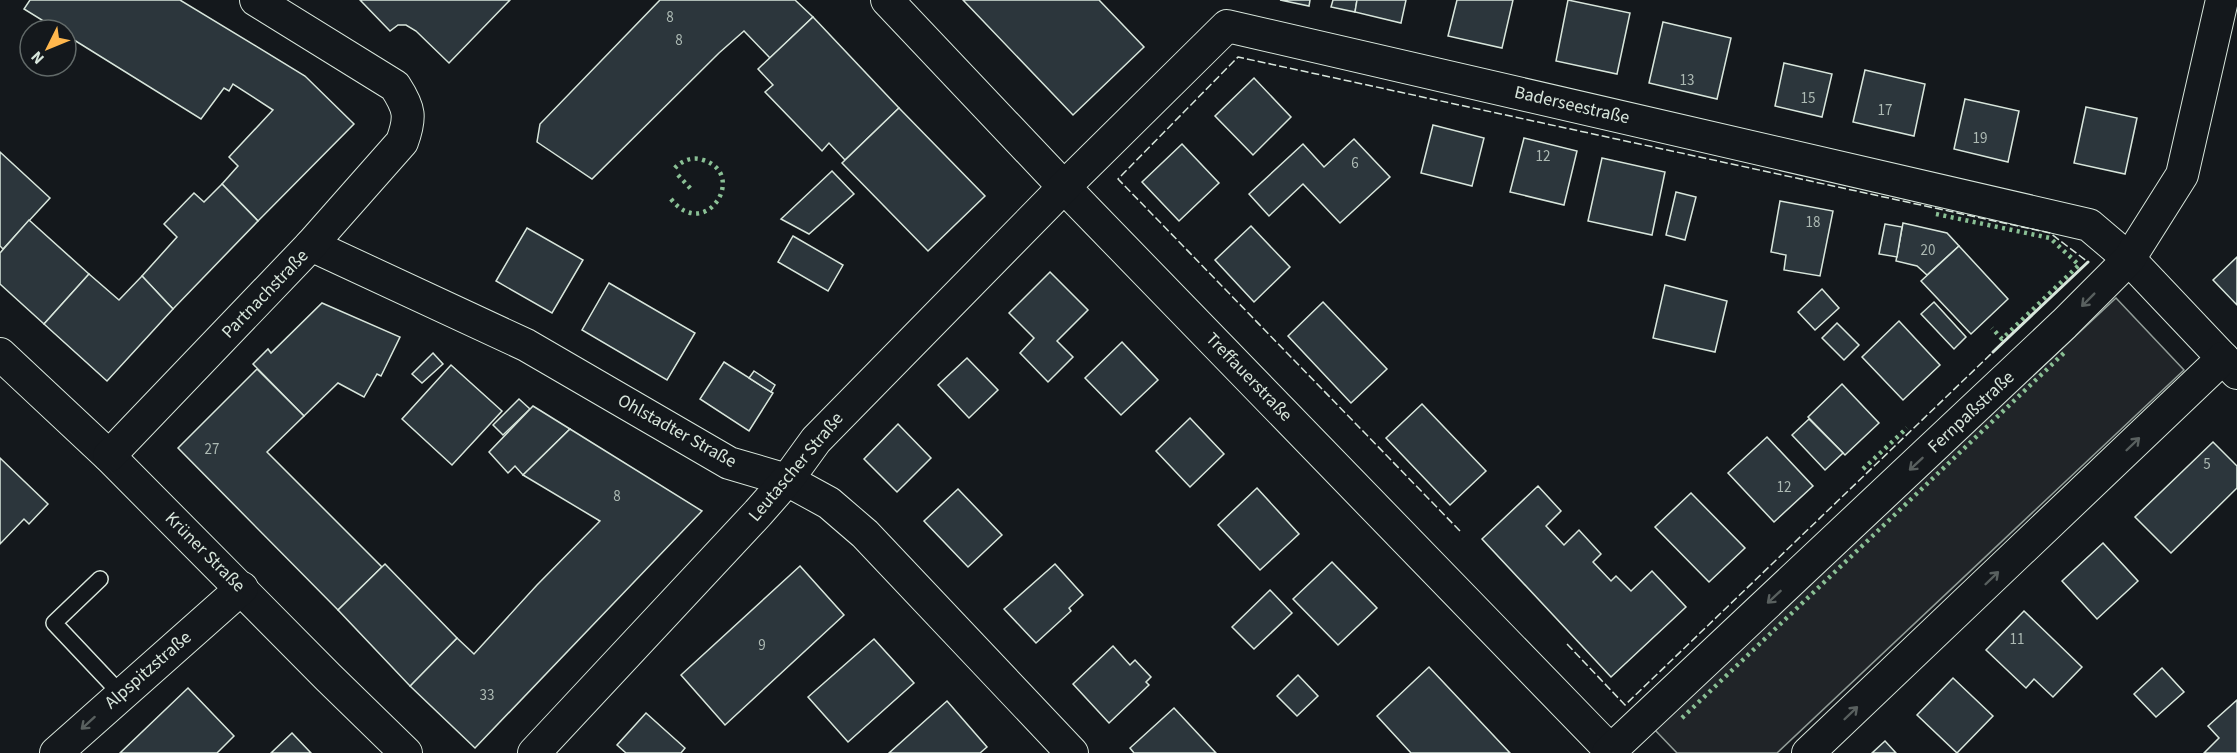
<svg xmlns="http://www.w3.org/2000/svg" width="2237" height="753" font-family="'Source Sans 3',sans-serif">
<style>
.green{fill:#202428;stroke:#939e99;stroke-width:1.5}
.building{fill:#2c363c;stroke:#d8e6dc;stroke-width:1.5}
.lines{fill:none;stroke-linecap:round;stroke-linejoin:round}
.lane-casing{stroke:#d8e6dc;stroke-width:18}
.street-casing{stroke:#d8e6dc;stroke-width:34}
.lane{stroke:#14181c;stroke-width:15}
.street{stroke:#14181c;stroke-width:32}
.hedge{stroke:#8ac095;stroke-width:4.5;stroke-dasharray:3 4.5;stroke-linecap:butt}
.fence{stroke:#d8e6dc;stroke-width:1.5;stroke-dasharray:8 3;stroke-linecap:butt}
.wall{stroke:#d8e6dc;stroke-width:3}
.oneway{stroke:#59605f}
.labels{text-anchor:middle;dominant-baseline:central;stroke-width:4.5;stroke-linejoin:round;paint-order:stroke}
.number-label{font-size:15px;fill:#adbab4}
.street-label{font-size:18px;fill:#d8e6dc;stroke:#14181c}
</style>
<rect width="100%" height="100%" fill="#14181c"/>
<path class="green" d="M2116 298 2184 370 1777 753H1677L1655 730Z"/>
<g class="building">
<path d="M30 0H180L305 76 354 124 258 221 222 184 238 166 229 157 273 110 233 84 229 91 224 88 201 119 66 35V30H58L24 9Z"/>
<path d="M360 0H510L449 63 416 31 406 25H398L390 31Z"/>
<path d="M660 0H795L813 17 770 58 744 31 719 53 592 179 537 142 540 124Z"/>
<path d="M963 0H1099L1144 47 1073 115Z"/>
<path d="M1280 0H1310L1309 6Z"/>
<path d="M1333 0H1357L1355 12 1331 7Z"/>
<path d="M1357 0H1406L1401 23 1355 12Z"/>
<path d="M1457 0H1513L1502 48 1448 36Z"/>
<path d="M1568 0 1630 13 1617 74 1556 61Z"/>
<path d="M813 17 899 108 845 160 829 143 822 151 765 92 773 85 758 69Z"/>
<path d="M1663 22 1731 38 1717 99 1649 83Z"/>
<path d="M1784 63 1832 74 1822 117 1775 106Z"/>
<path d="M1865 70 1925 84 1914 136 1853 122Z"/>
<path d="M1254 78 1291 117 1253 155 1215 116Z"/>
<path d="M1965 99 2019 111 2008 162 1954 149Z"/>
<path d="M2086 107 2137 118 2125 174 2074 163Z"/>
<path d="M899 108 985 196 928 251 842 163Z"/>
<path d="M1433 125 1484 138 1472 186 1421 173Z"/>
<path d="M1524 138 1577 151 1564 205 1510 192Z"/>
<path d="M1354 139 1390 177 1340 223 1303 184 1269 216 1249 194 1303 144 1324 167Z"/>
<path d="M1182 144 1219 183 1179 221 1142 182Z"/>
<path d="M0 152 50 198 3 249 0 246Z"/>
<path d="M1602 158 1665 172 1652 235 1588 221Z"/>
<path d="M832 171 854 194 809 234 781 219Z"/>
<path d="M222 184 258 221 173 309 142 276 177 237 164 224 194 193 204 202Z"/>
<path d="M1676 192 1696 197 1685 240 1666 235Z"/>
<path d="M1780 201 1833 211 1820 276 1784 270 1786 255 1771 252Z"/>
<path d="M29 220 89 274 44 324 0 284V253Z"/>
<path d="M1903 223 1947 233 1959 246 1927 275 1917 266 1896 261Z"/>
<path d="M1885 224 1902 227 1897 257 1879 254Z"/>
<path d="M1251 226 1290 267 1254 302 1215 260Z"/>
<path d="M527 228 583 260 552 313 496 281Z"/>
<path d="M793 236 843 265 828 291 778 262Z"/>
<path d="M1959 246 2008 299 1971 334 1921 281Z"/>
<path d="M2237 257V305L2213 280Z"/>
<path d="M1050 272 1088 310 1057 341 1073 357 1048 382 1020 353 1034 338 1009 313Z"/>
<path d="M89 274 119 300 142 276 173 309 107 381 44 324Z"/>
<path d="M609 283 695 333 667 380 582 330Z"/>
<path d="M1665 285 1727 301 1715 352 1653 338Z"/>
<path d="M1822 289 1839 308 1815 330 1798 312Z"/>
<path d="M1323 302 1387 369 1351 403 1288 336Z"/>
<path d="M1934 302 1966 337 1954 349 1921 314Z"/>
<path d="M322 303 400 337 381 376 377 374 364 397 338 383 304 416 253 364 268 349 271 353Z"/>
<path d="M1899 321 1940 365 1903 400 1862 357Z"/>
<path d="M1837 323 1859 345 1844 360 1822 338Z"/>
<path d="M1122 342 1158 380 1121 415 1085 378Z"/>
<path d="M433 353 443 364 422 383 412 374Z"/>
<path d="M967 358 998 390 969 418 938 385Z"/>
<path d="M724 362 773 393 749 431 700 399Z"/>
<path d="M451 365 502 411 452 465 402 419Z"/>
<path d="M257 369 304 416 267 452 382 567 338 610 178 448Z"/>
<path d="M754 371 775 385 771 392 749 378Z"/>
<path d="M1842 384 1879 423 1845 455 1808 417Z"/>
<path d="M519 399 530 409 503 435 493 425Z"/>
<path d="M1422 404 1486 471 1450 505 1386 438Z"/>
<path d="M533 406 570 429 523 475 515 466 508 473 489 452Z"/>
<path d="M1190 418 1224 454 1190 487 1156 451Z"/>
<path d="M1809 419 1843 453 1825 470 1792 435Z"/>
<path d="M898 424 931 458 897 492 864 459Z"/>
<path d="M570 429 702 511 475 748 410 686 457 638 474 654 537 585 600 521 523 475Z"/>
<path d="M1767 437 1813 486 1774 522 1728 473Z"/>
<path d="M2213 442 2237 466V488L2171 553 2135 517Z"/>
<path d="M0 458 48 504 29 524 24 519 0 544Z"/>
<path d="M1538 486 1561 511 1546 526 1564 545 1579 530 1601 554 1593 562 1611 581 1616 576 1631 591 1652 571 1686 607 1611 677 1482 539Z"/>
<path d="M1257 488 1299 534 1260 570 1218 525Z"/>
<path d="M958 489 1002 535 968 567 924 521Z"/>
<path d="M1691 493 1745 548 1709 582 1655 527Z"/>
<path d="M2103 543 2138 581 2097 619 2062 581Z"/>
<path d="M1332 562 1377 608 1338 645 1293 599Z"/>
<path d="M385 564 457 638 410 686 338 610Z"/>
<path d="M1055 564 1083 595 1069 608 1071 611 1036 643 1004 609Z"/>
<path d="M800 566 844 615 725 725 681 675Z"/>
<path d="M1270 590 1292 613 1254 649 1232 627Z"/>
<path d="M2024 611 2082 667 2053 697 2034 679 2026 688 1986 650Z"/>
<path d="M874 639 914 683 848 742 808 697Z"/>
<path d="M1113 646 1130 665 1135 660 1151 677 1146 682 1149 685 1109 723 1073 684Z"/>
<path d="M1429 667 1510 753H1411L1377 716Z"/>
<path d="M2162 668 2184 692 2156 717 2134 694Z"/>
<path d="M1298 675 1318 696 1297 716 1277 696Z"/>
<path d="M1953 678 1993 716 1957 753 1917 715Z"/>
<path d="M188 688 234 736 217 753H120Z"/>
<path d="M2237 700V753H2204L2219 738 2208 726Z"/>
<path d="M947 701 987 747 980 753H889Z"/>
<path d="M1174 708 1216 753H1134L1130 748Z"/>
<path d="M646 713 685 748 681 753H626L617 745Z"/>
<path d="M292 733 311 753H271Z"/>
<path d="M1885 741 1896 753H1872Z"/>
</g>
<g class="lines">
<defs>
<path id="lane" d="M100 579 54 623 121 694"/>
<g id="street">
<path d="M887 0 1064 187 1613 753"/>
<path d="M311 245 526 345 729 463 787 480 829 503 865 534 1072 753"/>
<path d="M0 354 109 456 328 677 406 753"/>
<path d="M109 456 311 245 402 142C411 117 410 109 395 86L256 0"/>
<path d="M56 753 242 588"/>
<path d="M534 753 758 513 787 480 816 440 1064 187 1227 26 2089 225 2129 259 2237 373"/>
<path d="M1608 753 2064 324 2129 259 2182 175 2222 0"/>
<path d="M1808 753 2223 358"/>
</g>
</defs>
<use href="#lane" class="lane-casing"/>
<use href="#street" class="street-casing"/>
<use href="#lane" class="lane"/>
<use href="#street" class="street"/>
<g class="hedge">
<path d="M678 175 691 189"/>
<path d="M671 199C705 243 749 174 703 160 692 156 681 161 674 169"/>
<path d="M1936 214 2050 238 2079 265 2002 339 1992 328"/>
<path d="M1863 469 1907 428"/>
<path d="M1682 718 2065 352"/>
</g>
<g class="fence">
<path d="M1460 531 1118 179 1238 57 2050 233 2088 262"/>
<path d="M1567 644 1625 705 1993 352"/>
</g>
<path class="wall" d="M1993 352 2088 262"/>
</g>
<defs><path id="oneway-shaft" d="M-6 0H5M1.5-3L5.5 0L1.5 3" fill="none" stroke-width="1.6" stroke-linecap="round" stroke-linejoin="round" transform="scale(1.5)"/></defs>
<g class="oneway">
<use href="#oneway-shaft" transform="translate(2088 300) rotate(135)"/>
<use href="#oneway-shaft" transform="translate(2133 444) rotate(-44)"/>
<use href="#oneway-shaft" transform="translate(1916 464) rotate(137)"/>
<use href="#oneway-shaft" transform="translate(1992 578) rotate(-44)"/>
<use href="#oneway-shaft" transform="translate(1774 597) rotate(137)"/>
<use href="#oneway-shaft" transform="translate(1851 713) rotate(-44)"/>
<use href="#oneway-shaft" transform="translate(88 723) rotate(138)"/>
</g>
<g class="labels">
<g class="number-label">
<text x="670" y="17">8</text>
<text x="679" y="40">8</text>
<text x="1687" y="80">13</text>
<text x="1808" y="98">15</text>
<text x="1885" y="110">17</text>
<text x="1980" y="138">19</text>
<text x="1543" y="156">12</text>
<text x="1355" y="163">6</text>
<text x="1813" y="222">18</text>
<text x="1928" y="250">20</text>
<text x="212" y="449">27</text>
<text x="2207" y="464">5</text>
<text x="1784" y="487">12</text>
<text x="617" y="496">8</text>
<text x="2017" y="639">11</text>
<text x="762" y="645">9</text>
<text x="487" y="695">33</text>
</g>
<g class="street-label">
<text transform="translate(1572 105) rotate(13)">Baderseestraße</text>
<text transform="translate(265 294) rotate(-46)">Partnachstraße</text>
<text transform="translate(1249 377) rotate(46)">Treffauerstraße</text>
<text transform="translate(1971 412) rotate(-43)">Fernpaßstraße</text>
<text transform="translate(677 431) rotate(29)">Ohlstadter Straße</text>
<text transform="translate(796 467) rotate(-50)">Leutascher Straße</text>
<text transform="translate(205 552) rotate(45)">Krüner Straße</text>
<text transform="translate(148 670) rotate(-41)">Alpspitzstraße</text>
</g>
</g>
<g transform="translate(48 48) rotate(227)"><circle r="28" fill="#14181c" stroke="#626a69" stroke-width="1.5"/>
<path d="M0-4.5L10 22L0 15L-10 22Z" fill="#ffb74d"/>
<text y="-9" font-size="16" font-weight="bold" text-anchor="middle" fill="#d8e6dc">N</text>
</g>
</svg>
